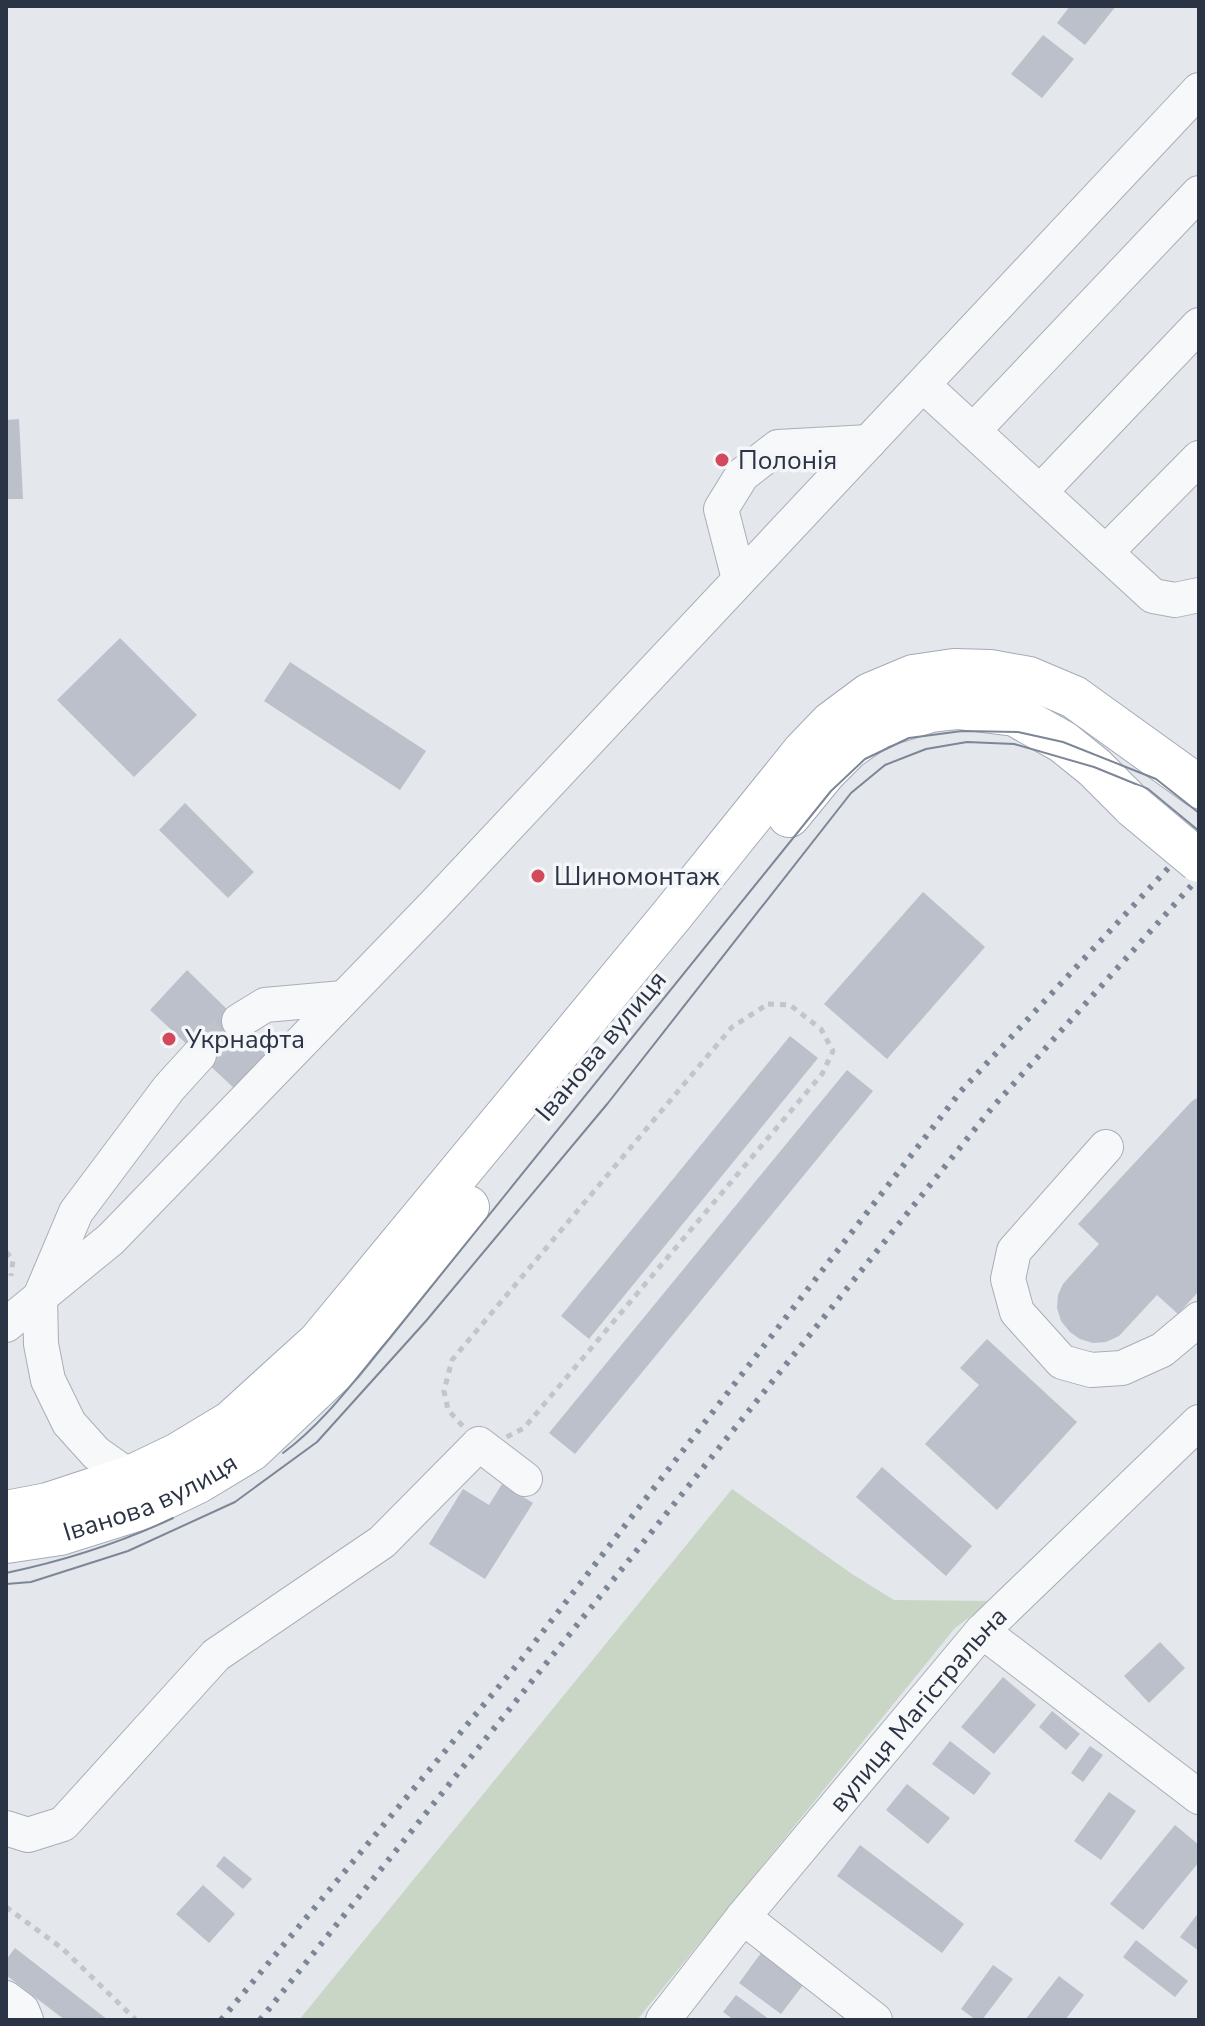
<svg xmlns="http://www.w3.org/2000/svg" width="1205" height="2026" font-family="'Nunito Sans',sans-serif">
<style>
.green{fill:#c9d6c5}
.building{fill:#bbc0ca}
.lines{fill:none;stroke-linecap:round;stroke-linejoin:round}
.minor-tunnel{stroke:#bfc3cb;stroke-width:34;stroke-dasharray:34 17;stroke-linecap:butt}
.minor-casing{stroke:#a9aeb7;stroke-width:36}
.major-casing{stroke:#a3abb8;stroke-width:44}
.path{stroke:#c2c5cb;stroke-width:5;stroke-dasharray:6 6;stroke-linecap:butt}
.minor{stroke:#f7f8fa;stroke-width:34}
.major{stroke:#fff;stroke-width:42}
.tram{stroke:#7d8696;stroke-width:2}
.rail{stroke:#7d8696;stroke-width:6;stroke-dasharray:4 8;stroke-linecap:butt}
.major-bridge-casing{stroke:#a3abb8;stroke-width:44;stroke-linecap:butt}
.major-bridge{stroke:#fff;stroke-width:42}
.poi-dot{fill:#d1495b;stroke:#f4f6f9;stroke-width:3}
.labels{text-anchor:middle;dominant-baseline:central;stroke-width:7;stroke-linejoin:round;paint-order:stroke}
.poi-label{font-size:26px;fill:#2b3445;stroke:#f4f6f9;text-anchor:start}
.street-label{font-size:26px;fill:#2b3445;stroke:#f4f6f9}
</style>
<rect width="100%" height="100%" fill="#e4e7ec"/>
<path class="green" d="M732 1489 852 1574 894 1600 991 1601 955 1628 637 2020H299Z"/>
<g class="building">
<path d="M1070 6H1116L1085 45 1057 23Z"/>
<path d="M1043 35 1074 59 1042 98 1011 74Z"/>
<path d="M19 419 23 499H6V420Z"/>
<path d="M120 638 197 715 134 777 57 700Z"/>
<path d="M290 662 426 751 400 790 264 701Z"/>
<path d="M185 803 254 872 228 898 159 830Z"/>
<path d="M923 892 985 947 887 1059 824 1004Z"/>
<path d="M187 970 239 1021 272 1049 235 1089 150 1010Z"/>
<path d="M790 1036 818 1058 589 1339 561 1316Z"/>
<path d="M847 1070 873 1091 575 1454 549 1433Z"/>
<path d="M1199 1097V1291L1178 1314 1157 1295 1119 1336 1106 1342 1093 1343 1080 1339 1070 1332 1061 1321 1057 1308 1058 1295 1063 1284 1099 1244 1078 1224 1192 1101Z"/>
<path d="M987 1339 1077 1422 997 1510 925 1444 979 1385 960 1368Z"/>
<path d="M882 1467 972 1546 946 1576 856 1497Z"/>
<path d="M502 1484 533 1503 485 1579 429 1544 463 1489 489 1505Z"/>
<path d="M1160 1642 1185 1668 1149 1703 1124 1676Z"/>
<path d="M1003 1677 1036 1705 994 1754 961 1727Z"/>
<path d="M1052 1711 1080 1734 1066 1750 1039 1727Z"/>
<path d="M950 1741 991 1773 974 1795 932 1764Z"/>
<path d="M1090 1746 1103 1755 1083 1782 1071 1773Z"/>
<path d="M907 1784 950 1818 928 1844 886 1810Z"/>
<path d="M1109 1792 1136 1811 1101 1860 1074 1841Z"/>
<path d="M1175 1825 1199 1845V1862L1143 1930 1110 1904Z"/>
<path d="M860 1845 964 1924 942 1953 837 1876Z"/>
<path d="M224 1856 252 1879 243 1889 216 1866Z"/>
<path d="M203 1885 235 1914 209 1943 176 1914Z"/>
<path d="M1199 1912V1951L1180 1937Z"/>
<path d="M1136 1940 1188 1981 1175 1997 1123 1957Z"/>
<path d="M15 1948 108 2020H65L6 1975V1960Z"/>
<path d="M761 1953 803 1985 781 2014 739 1983Z"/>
<path d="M993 1965 1013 1979 982 2020H976L961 2009Z"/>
<path d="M1059 1976 1084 1995 1065 2020H1025Z"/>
<path d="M736 1995 770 2020H734L723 2012Z"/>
</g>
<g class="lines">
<path class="minor-tunnel" d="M199 1055 239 1021"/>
<defs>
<g id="minor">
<path d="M923 385 1153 596 1175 600 1199 595"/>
<path d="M973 431 1199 193"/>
<path d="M1040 492 1199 325"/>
<path d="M1106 552 1199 458"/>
<path d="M739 579 721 509 742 475 778 447 869 442"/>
<path d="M239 1021 265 1005 343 998"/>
<path d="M1106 1147 1014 1251 1008 1279 1017 1312 1062 1362 1091 1370 1122 1368 1162 1350 1199 1319"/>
<path d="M6 1325 111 1239 436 903 1199 90"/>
<path d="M130 1477 96 1453 69 1423 48 1380 41 1344 40 1297 76 1212 169 1088 199 1055"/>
<path d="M982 1631 1199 1797"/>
<path d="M6 1828 28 1835 63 1824 216 1655 382 1542 479 1444 525 1479"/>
<path d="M743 1917 875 2020"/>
<path d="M6 1998 22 2010 26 2020"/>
<path id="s1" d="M663 2020 743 1917 982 1631 1199 1422"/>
</g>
<g id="major">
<path d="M789 816 825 772 849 748 879 727 931 711 958 708 1015 715 1063 742 1094 767 1133 806"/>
<path d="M6 1512 48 1504 130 1477 178 1454 231 1422 319 1342 672 915 804 751 831 723 870 694 913 676 954 670 990 671 1029 678 1074 697 1199 787"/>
<path id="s2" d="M6 1542 60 1534 146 1507 198 1482 251 1450 343 1363 468 1207"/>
</g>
</defs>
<use href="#minor" class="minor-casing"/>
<use href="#major" class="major-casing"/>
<g class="path">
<path d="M768 1004 790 1005 821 1029 833 1051 822 1074 524 1428 491 1445 479 1444 448 1410 444 1391 452 1360 732 1027Z"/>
<path d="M6 1252 13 1260 11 1276"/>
<path d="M6 1907 63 1949 136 2020"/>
</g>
<use href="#minor" class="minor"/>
<use href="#major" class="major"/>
<g class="tram">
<path d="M283 1453C324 1423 356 1378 389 1339L831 791 865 759 909 738 962 731 1018 732 1063 742 1156 779 1199 813"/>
<path d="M6 1573C63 1561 120 1543 173 1518"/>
<path d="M6 1584 31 1582 128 1551 235 1502 317 1442 426 1321 608 1103 851 793 885 765 926 749 967 742 1014 744 1094 767 1148 789 1199 831"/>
</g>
<g class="rail">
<path d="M221 2020 521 1660 961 1091 1199 835"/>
<path d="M260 2020 991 1109 1199 877"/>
</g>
<defs>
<path id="major-bridge" d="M1133 806 1199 861"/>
</defs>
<use href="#major-bridge" class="major-bridge-casing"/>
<use href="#major-bridge" class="major-bridge"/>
</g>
<g class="poi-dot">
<circle cx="722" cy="460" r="8"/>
<circle cx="538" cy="876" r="8"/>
<circle cx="169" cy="1039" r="8"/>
</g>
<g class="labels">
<g class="poi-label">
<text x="738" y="460">Полонія</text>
<text x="554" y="876">Шиномонтаж</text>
<text x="185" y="1039">Укрнафта</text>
</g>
<g class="street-label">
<text transform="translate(601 1046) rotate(-50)">Іванова вулиця</text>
<text stroke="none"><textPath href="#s2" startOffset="152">Іванова вулиця</textPath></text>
<text stroke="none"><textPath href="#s1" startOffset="402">вулиця Магістральна</textPath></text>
</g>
</g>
<rect width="1205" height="2026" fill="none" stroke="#2b3445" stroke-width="16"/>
</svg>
